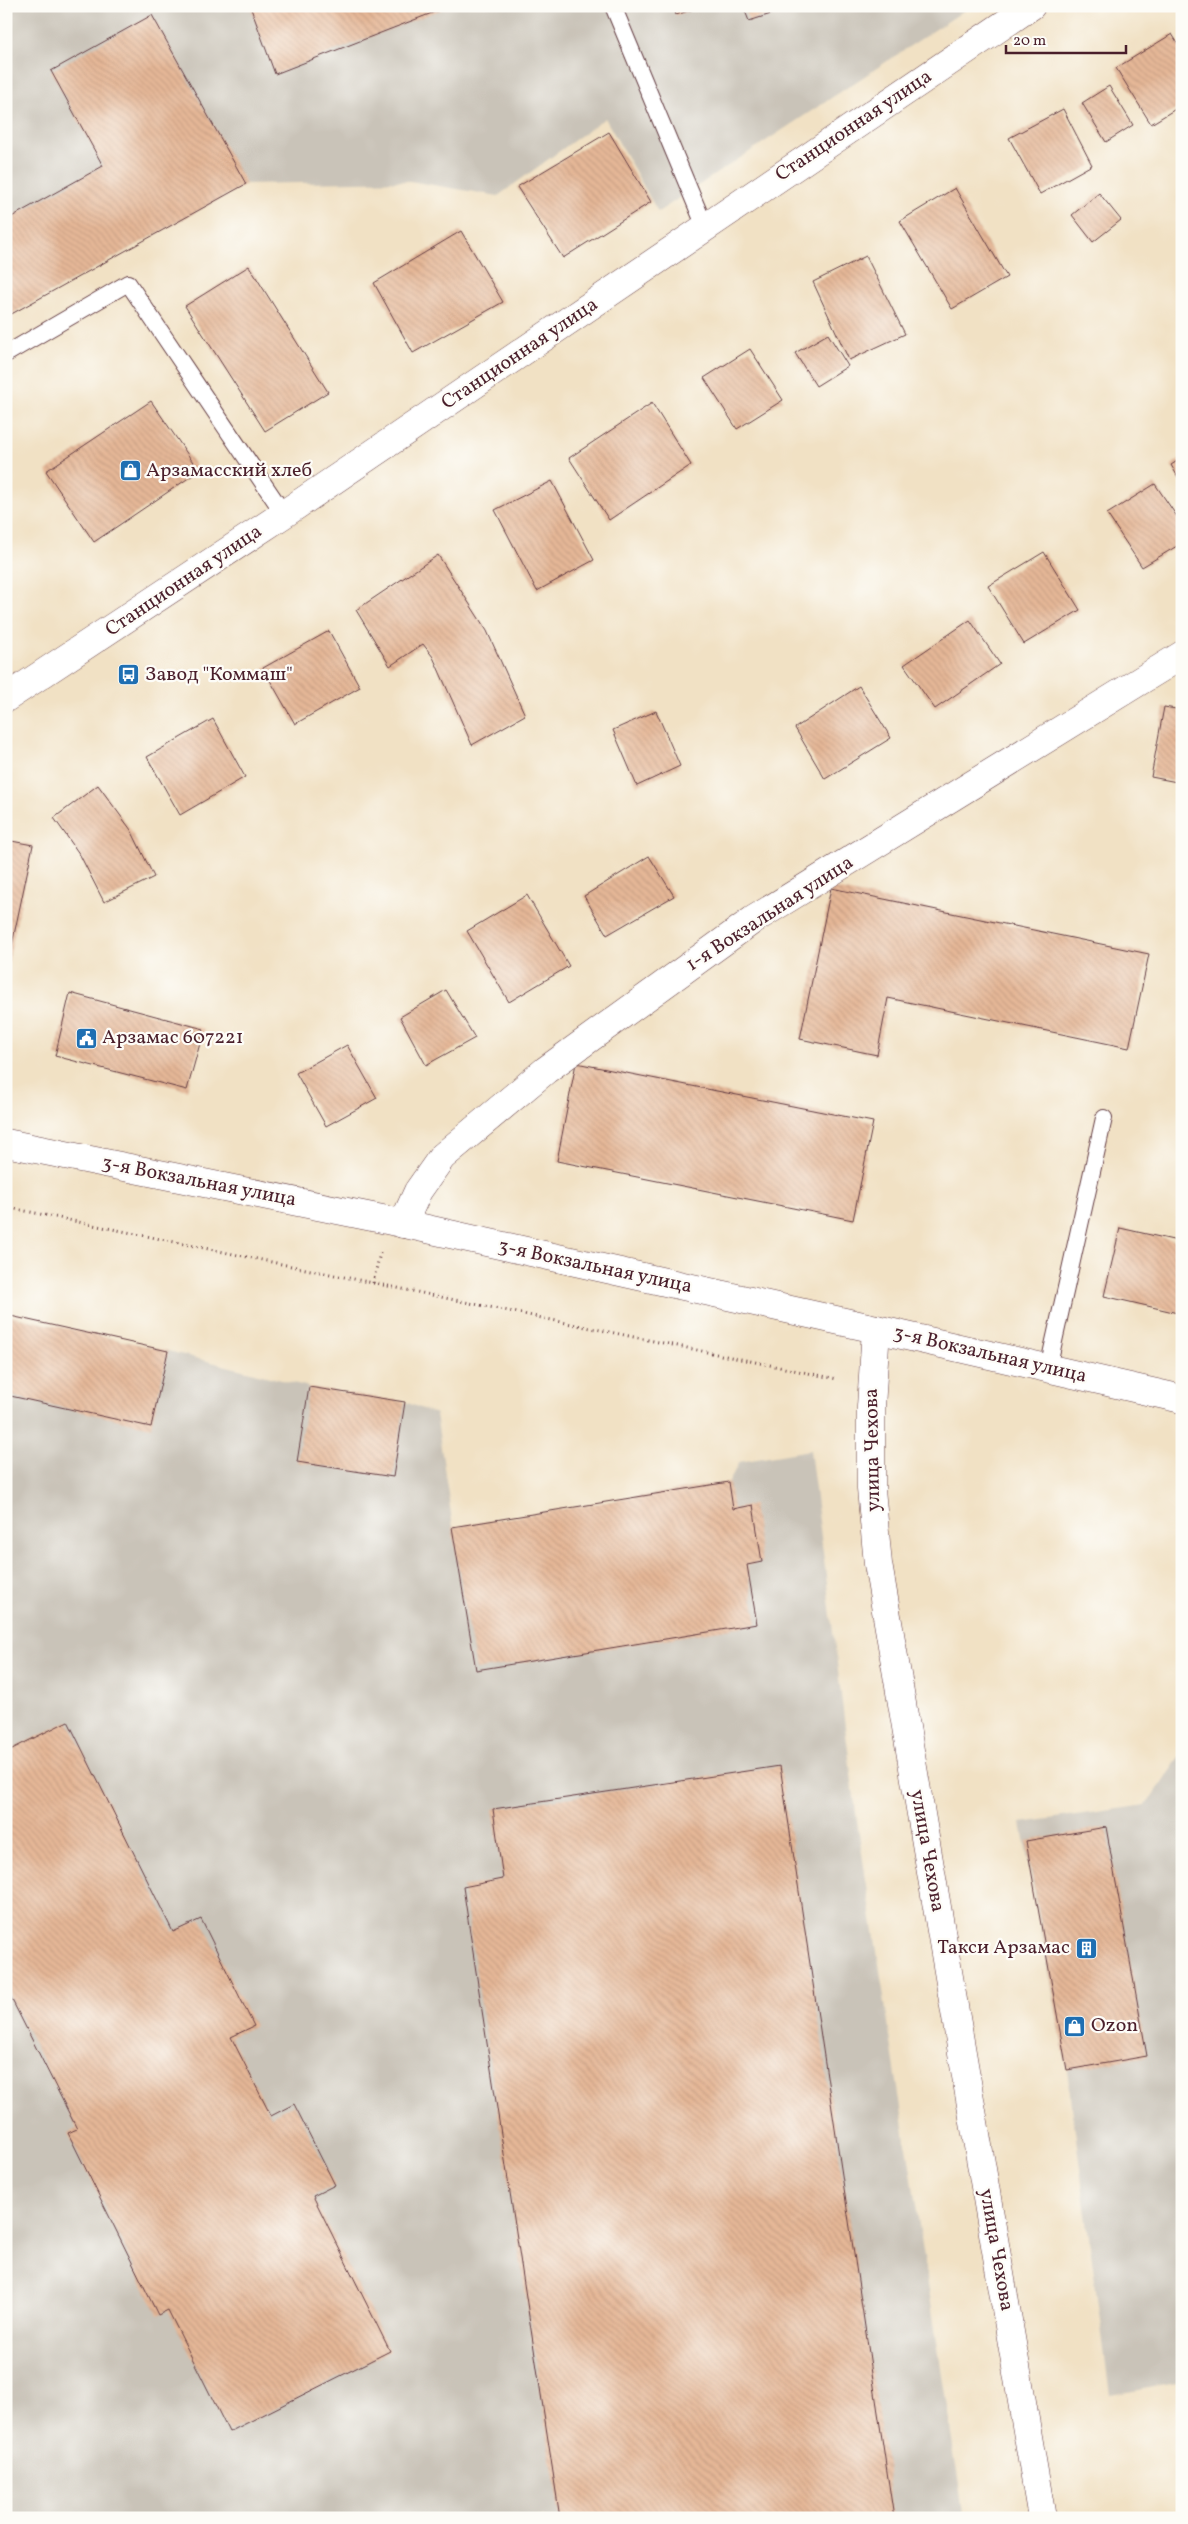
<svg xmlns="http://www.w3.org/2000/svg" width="1188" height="2524" font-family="Vollkorn,serif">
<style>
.industrial{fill:#c9c3b8}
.building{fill:url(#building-back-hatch)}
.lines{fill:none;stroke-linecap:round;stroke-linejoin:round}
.lane-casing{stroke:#633c42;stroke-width:18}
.street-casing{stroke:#633c42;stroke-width:29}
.secondary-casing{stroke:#633c42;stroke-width:29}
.path{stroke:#633c42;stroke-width:3;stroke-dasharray:1 4;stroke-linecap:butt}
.lane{stroke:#fff;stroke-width:16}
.street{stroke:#fff;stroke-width:28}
.secondary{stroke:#fff;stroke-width:28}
.labels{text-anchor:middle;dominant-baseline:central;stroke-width:4.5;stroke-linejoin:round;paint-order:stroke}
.street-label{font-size:20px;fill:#4a1f2b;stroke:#fdfcf7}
.poi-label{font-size:20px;fill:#4a1f2b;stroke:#fdfcf7;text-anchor:start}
</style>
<defs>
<pattern id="building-back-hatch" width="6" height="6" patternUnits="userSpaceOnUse" patternTransform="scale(1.25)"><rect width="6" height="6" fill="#e5b797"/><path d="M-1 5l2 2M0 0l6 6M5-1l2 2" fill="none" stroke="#c69d82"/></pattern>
</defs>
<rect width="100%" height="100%" fill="#fdfcf7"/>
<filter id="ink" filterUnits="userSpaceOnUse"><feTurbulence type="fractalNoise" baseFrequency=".02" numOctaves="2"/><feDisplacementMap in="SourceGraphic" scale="10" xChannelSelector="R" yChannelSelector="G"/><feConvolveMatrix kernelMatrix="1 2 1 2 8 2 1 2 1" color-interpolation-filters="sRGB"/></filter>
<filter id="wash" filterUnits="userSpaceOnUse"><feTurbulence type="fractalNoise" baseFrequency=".0096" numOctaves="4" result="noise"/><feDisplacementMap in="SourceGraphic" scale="20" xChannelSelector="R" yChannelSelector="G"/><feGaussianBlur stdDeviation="1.12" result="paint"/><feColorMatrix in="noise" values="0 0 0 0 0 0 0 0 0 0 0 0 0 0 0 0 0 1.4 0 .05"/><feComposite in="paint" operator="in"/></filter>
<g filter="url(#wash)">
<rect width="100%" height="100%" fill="#f1e1c4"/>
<g class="industrial">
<path d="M6 6H971L658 212 605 118 498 196 410 181 246 184 6 317Z"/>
<path d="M6 1315 168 1351 309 1387 405 1402 436 1414 453 1527 729 1482 739 1462 810 1450 857 1821 964 2518H6Z"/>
<path d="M1182 1750V2382L1110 2395 1067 2070 1021 1823 1146 1805 1181 1755Z"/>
</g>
<g id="blocks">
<g class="building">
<path d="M250 6H450L275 74Z"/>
<path d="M673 6H700V7L676 15Z"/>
<path d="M743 6H793V7L749 21Z"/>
<path d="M152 15 246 184 6 317V220L103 166 51 71Z"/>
<path d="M1172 34 1182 50V105L1151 124 1116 68Z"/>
<path d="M1109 86 1133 125 1106 142 1082 103Z"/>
<path d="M1063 109 1092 165 1040 194 1009 138Z"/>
<path d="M609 132 651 202 563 258 517 187Z"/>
<path d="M955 188 1007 277 952 309 900 221Z"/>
<path d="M1099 193 1121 220 1093 242 1072 215Z"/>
<path d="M461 231 503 302 413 353 374 283Z"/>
<path d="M866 256 905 334 849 360 813 282Z"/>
<path d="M249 266 328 392 265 431 185 306Z"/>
<path d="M828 334 848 366 816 386 795 353Z"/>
<path d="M750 349 783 400 737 429 704 378Z"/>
<path d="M151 401 199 471 94 542 46 471Z"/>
<path d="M652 403 691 465 609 520 569 458Z"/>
<path d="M1182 458V484L1171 465Z"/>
<path d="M552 481 594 560 537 591 495 510Z"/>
<path d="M1155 484 1182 524V543L1142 567 1107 514Z"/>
<path d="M1044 552 1080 610 1024 644 988 586Z"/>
<path d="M438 555 487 631 525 715 472 745 433 657 423 644 390 666 356 610Z"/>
<path d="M970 620 1000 664 935 709 904 665Z"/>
<path d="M329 631 360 687 295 724 263 668Z"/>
<path d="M859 686 891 738 825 779 795 728Z"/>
<path d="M1164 707 1182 710V783L1151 777Z"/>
<path d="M656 711 680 766 637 786 613 730Z"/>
<path d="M213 719 245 777 180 815 147 757Z"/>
<path d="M98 785 131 830 154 877 104 902 80 855 54 818Z"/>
<path d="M6 840 33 845 7 968H6Z"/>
<path d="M649 856 674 896 607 935 584 896Z"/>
<path d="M831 888 1149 954 1129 1048 888 998 877 1055 800 1039Z"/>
<path d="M527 895 569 966 509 1002 467 931Z"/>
<path d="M446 990 475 1038 426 1065 400 1017Z"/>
<path d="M70 993 204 1029 187 1090 55 1056Z"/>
<path d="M347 1045 377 1098 326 1126 296 1073Z"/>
<path d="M576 1063 873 1122 853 1220 557 1161Z"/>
<path d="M1120 1228 1182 1242V1314L1104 1296Z"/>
<path d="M6 1315 168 1351 151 1427 6 1395Z"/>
<path d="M309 1387 405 1402 393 1477 297 1462Z"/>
<path d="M729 1482 733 1509 753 1505 762 1562 747 1565 757 1624 476 1670 452 1527Z"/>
<path d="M68 1721 173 1932 201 1919 254 2026 231 2037 271 2116 294 2104 335 2185 313 2196 390 2351 229 2432 168 2310 158 2315 68 2133 77 2129 6 1988V1752Z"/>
<path d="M780 1766 894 2518H560L463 1887 503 1879 493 1809Z"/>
<path d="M1106 1827 1147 2056 1067 2070 1026 1841Z"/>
</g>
</g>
</g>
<g filter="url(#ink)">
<use href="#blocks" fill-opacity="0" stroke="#633c42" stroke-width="1"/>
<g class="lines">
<defs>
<g id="lane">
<path d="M613 6 705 227"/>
<path d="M6 354 128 283 284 514"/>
<path d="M1048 1368 1104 1118"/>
</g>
<path id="street" d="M403 1224 418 1191 442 1157 546 1070 753 920 1182 655"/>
<g id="secondary">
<path d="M6 698 284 514 1031 6"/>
<path d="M6 1143 387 1220 876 1329 1182 1399"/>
<path d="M876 1329 871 1407V1489L878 1564 1042 2518"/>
</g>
</defs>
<use href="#lane" class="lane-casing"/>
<use href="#street" class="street-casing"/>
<use href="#secondary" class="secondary-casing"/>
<g class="path">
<path d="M6 1207 837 1379"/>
<path d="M373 1283 380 1253"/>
</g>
<use href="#lane" class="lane"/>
<use href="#street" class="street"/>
<use href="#secondary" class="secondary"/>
</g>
</g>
<defs>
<symbol id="shop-square" viewBox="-11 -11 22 22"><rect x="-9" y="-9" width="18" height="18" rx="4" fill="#1f6fb2" stroke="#fdfcf7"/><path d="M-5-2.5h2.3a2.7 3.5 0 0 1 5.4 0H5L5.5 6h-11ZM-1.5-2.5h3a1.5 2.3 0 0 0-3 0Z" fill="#fff"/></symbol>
<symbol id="bus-square" viewBox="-11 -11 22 22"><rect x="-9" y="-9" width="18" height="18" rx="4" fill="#1f6fb2" stroke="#fdfcf7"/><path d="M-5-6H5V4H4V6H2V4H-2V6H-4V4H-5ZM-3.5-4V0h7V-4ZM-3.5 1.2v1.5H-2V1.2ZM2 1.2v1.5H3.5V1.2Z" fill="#fff"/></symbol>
<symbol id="civic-square" viewBox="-11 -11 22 22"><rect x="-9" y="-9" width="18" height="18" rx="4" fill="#1f6fb2" stroke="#fdfcf7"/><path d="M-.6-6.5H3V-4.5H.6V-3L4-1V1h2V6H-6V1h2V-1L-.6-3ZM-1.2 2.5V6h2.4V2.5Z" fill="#fff"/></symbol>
<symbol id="building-square" viewBox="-11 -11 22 22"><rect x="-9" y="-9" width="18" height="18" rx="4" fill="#1f6fb2" stroke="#fdfcf7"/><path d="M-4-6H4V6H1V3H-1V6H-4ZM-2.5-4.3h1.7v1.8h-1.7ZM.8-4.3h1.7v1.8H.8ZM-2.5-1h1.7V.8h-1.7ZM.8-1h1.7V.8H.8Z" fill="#fff"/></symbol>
</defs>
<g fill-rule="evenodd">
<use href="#shop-square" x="118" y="458" width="25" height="25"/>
<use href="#bus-square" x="116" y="662" width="25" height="25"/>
<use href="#civic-square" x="74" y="1026" width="25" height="25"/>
<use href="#building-square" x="1074" y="1936" width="25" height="25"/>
<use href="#shop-square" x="1062" y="2014" width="25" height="25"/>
</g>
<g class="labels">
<g class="street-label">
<text transform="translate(854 126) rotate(-34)">Станционная улица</text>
<text transform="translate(520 354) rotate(-34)">Станционная улица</text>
<text transform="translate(184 581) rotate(-34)">Станционная улица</text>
<text transform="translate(770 914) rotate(-33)">1-я Вокзальная улица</text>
<text transform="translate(199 1182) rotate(11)">3-я Вокзальная улица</text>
<text transform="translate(595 1267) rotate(12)">3-я Вокзальная улица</text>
<text transform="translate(990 1355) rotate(13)">3-я Вокзальная улица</text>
<text transform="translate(873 1450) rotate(-91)">улица Чехова</text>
<text transform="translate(927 1851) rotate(80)">улица Чехова</text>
<text transform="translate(996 2250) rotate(80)">улица Чехова</text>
</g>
<g class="poi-label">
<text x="146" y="471">Арзамасский хлеб</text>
<text x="145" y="675">Завод "Коммаш"</text>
<text x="102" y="1038">Арзамас 607221</text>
<text x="1070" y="1948" text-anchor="end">Такси Арзамас</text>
<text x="1091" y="2026">Ozon</text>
</g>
</g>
<rect width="1188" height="2524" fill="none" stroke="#fdfcf7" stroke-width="25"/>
<path d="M1006 45v8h120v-8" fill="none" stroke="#4a1f2b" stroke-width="2.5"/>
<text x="1013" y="45" font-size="15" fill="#4a1f2b" stroke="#fdfcf7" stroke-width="4" paint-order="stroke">20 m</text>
</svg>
